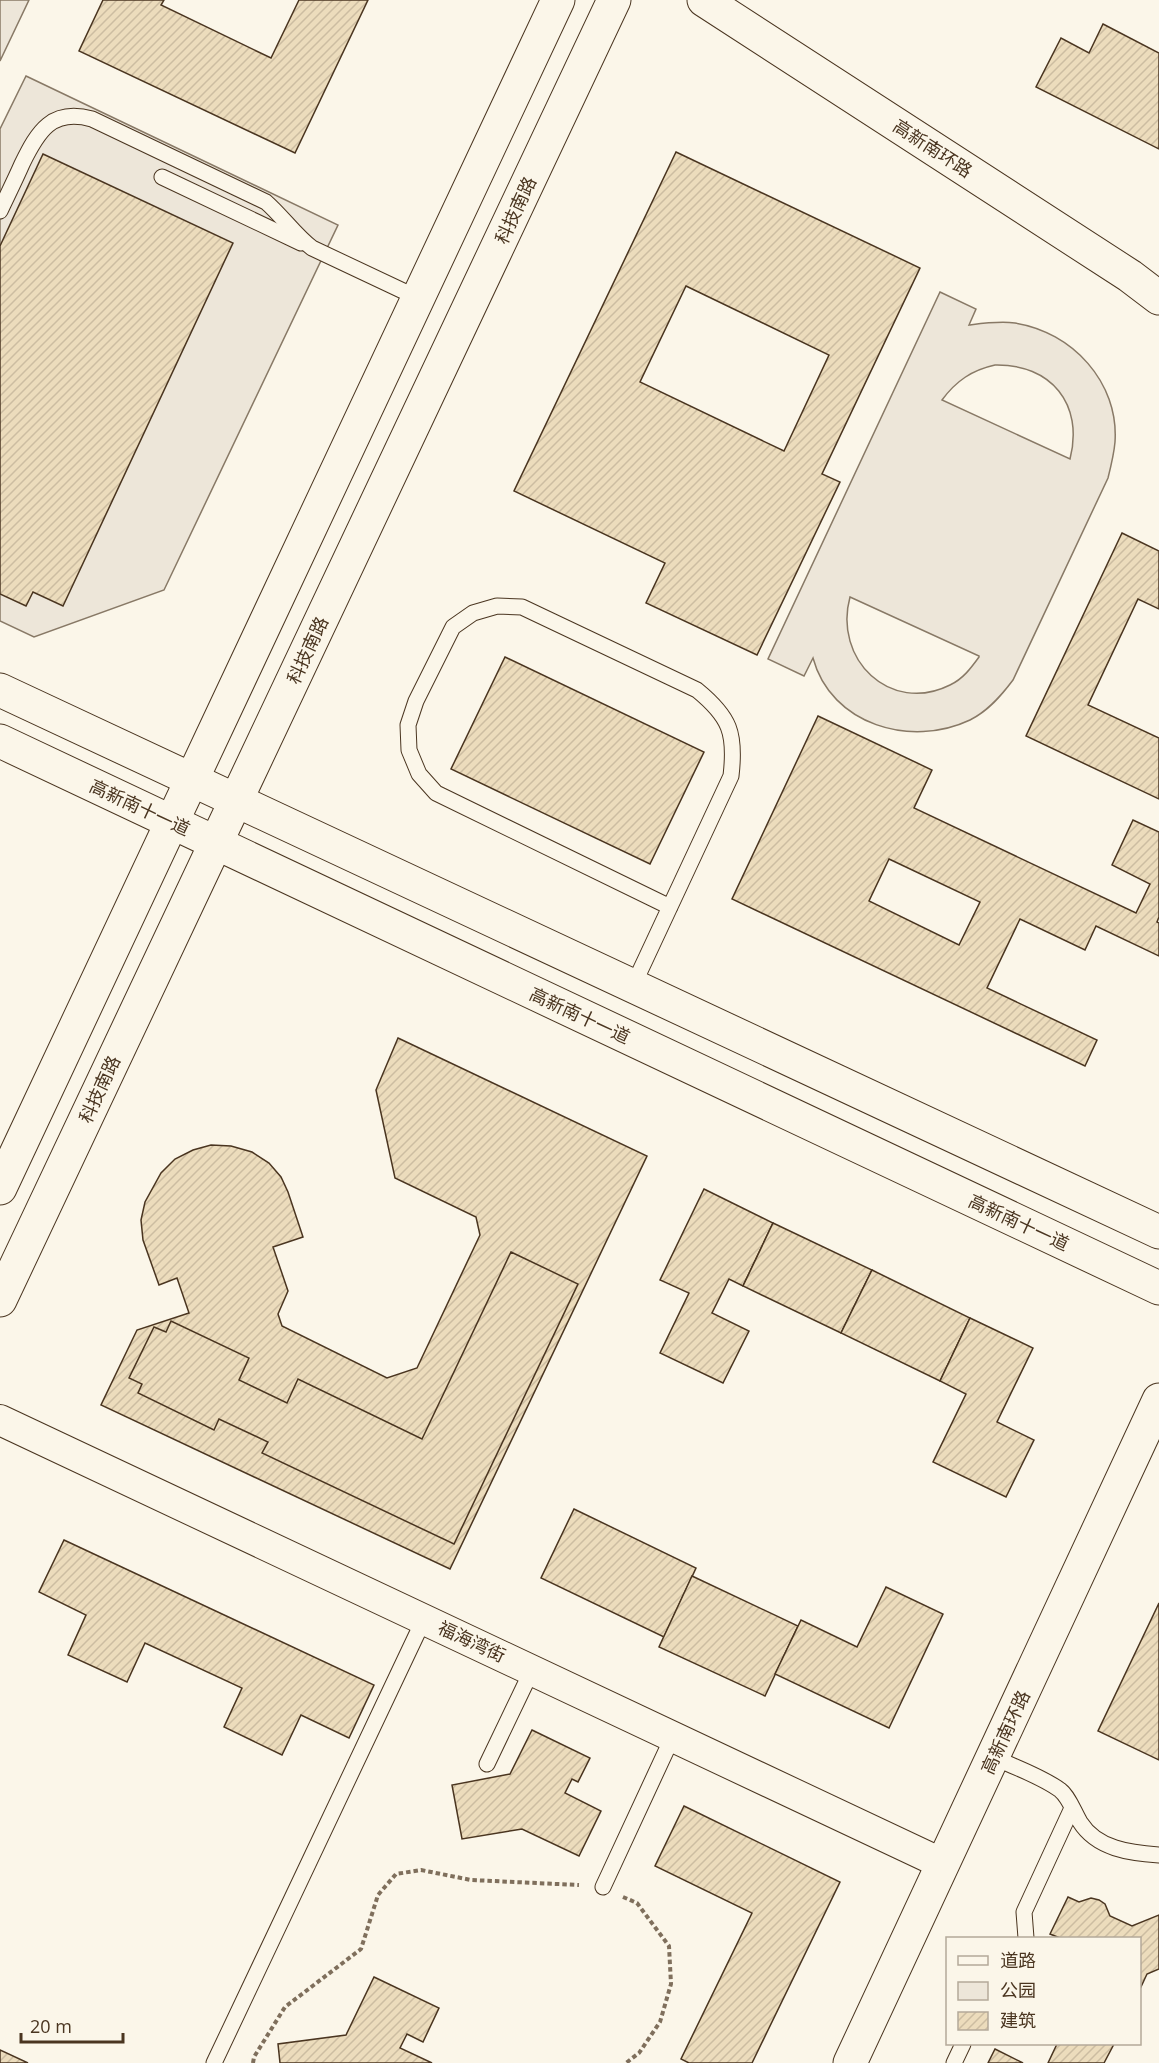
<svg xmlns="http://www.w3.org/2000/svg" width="1159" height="2063" font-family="'Open Sans','Noto Sans SC',sans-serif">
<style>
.green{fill:#ede6d9;stroke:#887966;stroke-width:1.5;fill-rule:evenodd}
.building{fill:url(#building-hatch);stroke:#4a3520;stroke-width:1.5;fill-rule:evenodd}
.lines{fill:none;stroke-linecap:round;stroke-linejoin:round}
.lane-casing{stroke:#4a3520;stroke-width:17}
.street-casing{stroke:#4a3520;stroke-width:32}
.secondary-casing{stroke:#4a3520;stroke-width:35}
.path{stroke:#7f6f5c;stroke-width:4;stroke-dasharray:4.5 3;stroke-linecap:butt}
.lane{stroke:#fbf6e9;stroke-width:15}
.street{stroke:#fbf6e9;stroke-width:30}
.secondary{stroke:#fbf6e9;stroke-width:33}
.labels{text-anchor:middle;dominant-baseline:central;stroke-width:4.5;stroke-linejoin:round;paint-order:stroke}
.street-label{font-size:18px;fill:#4a3520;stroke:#fbf6e9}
</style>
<defs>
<pattern id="building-hatch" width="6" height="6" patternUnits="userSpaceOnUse" patternTransform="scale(1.5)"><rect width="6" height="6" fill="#ecdcbc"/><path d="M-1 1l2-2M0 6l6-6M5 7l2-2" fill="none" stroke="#ccbda1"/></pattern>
</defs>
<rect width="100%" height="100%" fill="#fbf6e9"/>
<g class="green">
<path d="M0 0H29L0 61Z"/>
<path d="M26 76 338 225 164 590 34 637 0 621V129Z"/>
<path d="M940 292 976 309 969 325C985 323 999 321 1015 323 1072 332 1119 382 1115 442 1114 454 1111 466 1108 478L1013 680C1001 696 988 711 970 720 911 748 831 725 813 658L804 676 768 659ZM995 365C1051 364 1084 404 1070 459L942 400C956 381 972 370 995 365ZM850 597 979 656V657C971 668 963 679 950 685 890 715 833 659 850 597Z"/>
</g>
<g class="building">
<path d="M103 0H164L161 5 271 58 299 0H368L295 153 79 51Z"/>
<path d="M1103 24 1159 53V149L1036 87 1061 38 1089 53Z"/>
<path d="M676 152 920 268 822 474 840 482 757 655 646 603 665 563 514 491ZM686 286 829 355 784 451 640 382Z"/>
<path d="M43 154 233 243 63 606 33 592 26 606 0 594V246Z"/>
<path d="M1122 533 1159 551V609L1138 599 1088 705 1159 738V799L1026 736Z"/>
<path d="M505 657 704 752 650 864 451 769Z"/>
<path d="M818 716 932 770 914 808 1136 913 1150 884 1112 865 1133 820 1159 832V917L1157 922 1159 923V956L1096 926 1085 950 1020 919 987 988 1097 1040 1085 1066 732 899ZM889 859 980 902 959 945 869 901Z"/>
<path d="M398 1038 647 1156 450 1569 101 1405 137 1330 189 1313 177 1278 159 1285 143 1240 141 1220 145 1202 161 1173 175 1159 193 1150 211 1145 231 1146 252 1152 269 1163 281 1177 288 1192 303 1237 273 1247 288 1291 278 1314 282 1326 387 1378 417 1368 480 1235 476 1217 395 1178 376 1090Z"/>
<path d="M704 1189 773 1223 743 1286 729 1279 712 1313 749 1331 723 1383 660 1353 689 1293 660 1280Z"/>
<path d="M773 1223 872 1270 841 1333 743 1286Z"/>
<path d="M511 1252 578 1284 454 1544 262 1453 268 1442 219 1419 214 1430 138 1393 142 1384 129 1378 154 1327 166 1332 171 1321 249 1358 239 1380 287 1403 298 1379 422 1439Z"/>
<path d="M872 1270 970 1318 940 1381 841 1333Z"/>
<path d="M970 1318 1033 1348 997 1422 1034 1440 1006 1497 933 1462 966 1394 940 1381Z"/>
<path d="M574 1509 696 1568 664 1637 541 1578Z"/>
<path d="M64 1540 374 1685 349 1738 301 1715 282 1755 224 1727 242 1688 145 1643 127 1682 68 1655 86 1615 39 1592Z"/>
<path d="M692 1576 798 1626 765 1696 659 1647Z"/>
<path d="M886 1587 943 1614 889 1728 775 1674 801 1620 857 1647Z"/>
<path d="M1159 1603V1760L1098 1731Z"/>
<path d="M532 1730 590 1758 578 1782 572 1779 565 1793 601 1811 579 1856 522 1829 462 1839 452 1785 510 1774Z"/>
<path d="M684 1806 840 1882 752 2063H689L681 2059 752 1913 655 1866Z"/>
<path d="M1068 1897 1079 1902 1091 1898 1099 1900 1105 1904 1110 1916 1132 1926 1159 1915V1969L1147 1974 1140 1989V1938H1060L1050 1934Z"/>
<path d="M374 1977 439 2008 423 2042 407 2034 400 2048 432 2063H280L278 2044 346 2035Z"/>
<path d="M1057 2044H1114L1104 2063H1048Z"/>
<path d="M995 2049 1023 2063H988Z"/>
<path d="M0 2050 28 2063H0Z"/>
</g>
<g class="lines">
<defs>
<g id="lane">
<path d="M162 177 301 243"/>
<path d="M0 211C7 196 15 180 22 164 38 131 52 108 92 119L266 202C283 217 295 235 312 248L418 298"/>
<path d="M633 986 731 776C736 733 730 717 697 690L522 607 497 606 473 613 453 627 416 701 408 725 409 750 419 774 436 793 670 907"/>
<path d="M993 1757C1014 1767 1041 1776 1060 1790 1069 1797 1074 1812 1080 1822 1097 1849 1130 1853 1159 1855"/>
<path d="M487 1764 532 1670"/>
<path d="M603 1887 673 1736"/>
<path d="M1026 1938 1024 1912 1072 1808"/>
<path d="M214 2063 424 1619"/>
<path d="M954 2063 963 2044"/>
</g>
<path id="street" d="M0 1420 943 1864"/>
<g id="secondary">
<path d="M704 0 1130 276 1159 298"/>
<path d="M0 690 1159 1232"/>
<path d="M0 741 1159 1288"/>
<path d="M0 1188 558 0"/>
<path d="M0 1300 614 0"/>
<path d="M850 2063 1159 1400"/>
</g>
</defs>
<use href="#lane" class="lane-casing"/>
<use href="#street" class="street-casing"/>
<use href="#secondary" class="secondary-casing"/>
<g class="path">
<path d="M623 1897 637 1903 669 1946 671 1984 660 2022 639 2053 626 2063"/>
<path d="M253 2063 254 2057 285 2007 361 1949 378 1895 396 1874 421 1870 471 1880 579 1885"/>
</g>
<use href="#lane" class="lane"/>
<use href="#street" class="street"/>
<use href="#secondary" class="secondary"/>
</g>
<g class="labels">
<g class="street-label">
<text transform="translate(933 148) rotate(33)">高新南环路</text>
<text transform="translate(515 210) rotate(-65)">科技南路</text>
<text transform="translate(307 650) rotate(-65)">科技南路</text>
<text transform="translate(140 807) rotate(25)">高新南十一道</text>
<text transform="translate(580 1015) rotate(25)">高新南十一道</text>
<text transform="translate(99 1089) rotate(-65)">科技南路</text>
<text transform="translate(1019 1222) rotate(25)">高新南十一道</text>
<text transform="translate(472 1641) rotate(25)">福海湾街</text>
<text transform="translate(1005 1732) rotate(-65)">高新南环路</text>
</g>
</g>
<rect x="946" y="1937" width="195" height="108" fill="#fbf6e9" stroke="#b4a999" stroke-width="1.5"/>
<rect x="958" y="1956" width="30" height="9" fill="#fbf6e9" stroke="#b4a999" stroke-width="1.5"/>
<text x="1000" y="1967" font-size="18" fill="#4a3520">道路</text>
<rect x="958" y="1982" width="30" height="18" fill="#ede6d9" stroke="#b4a999" stroke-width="1.5"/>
<text x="1000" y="1997" font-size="18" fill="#4a3520">公园</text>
<rect x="958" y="2012" width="30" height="18" fill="url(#building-hatch)" stroke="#b4a999" stroke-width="1.5"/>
<text x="1000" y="2027" font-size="18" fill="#4a3520">建筑</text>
<path d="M21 2033v9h102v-9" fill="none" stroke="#4a3520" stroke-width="3"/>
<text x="30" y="2033" font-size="18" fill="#4a3520" stroke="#fbf6e9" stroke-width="4.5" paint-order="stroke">20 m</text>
</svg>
